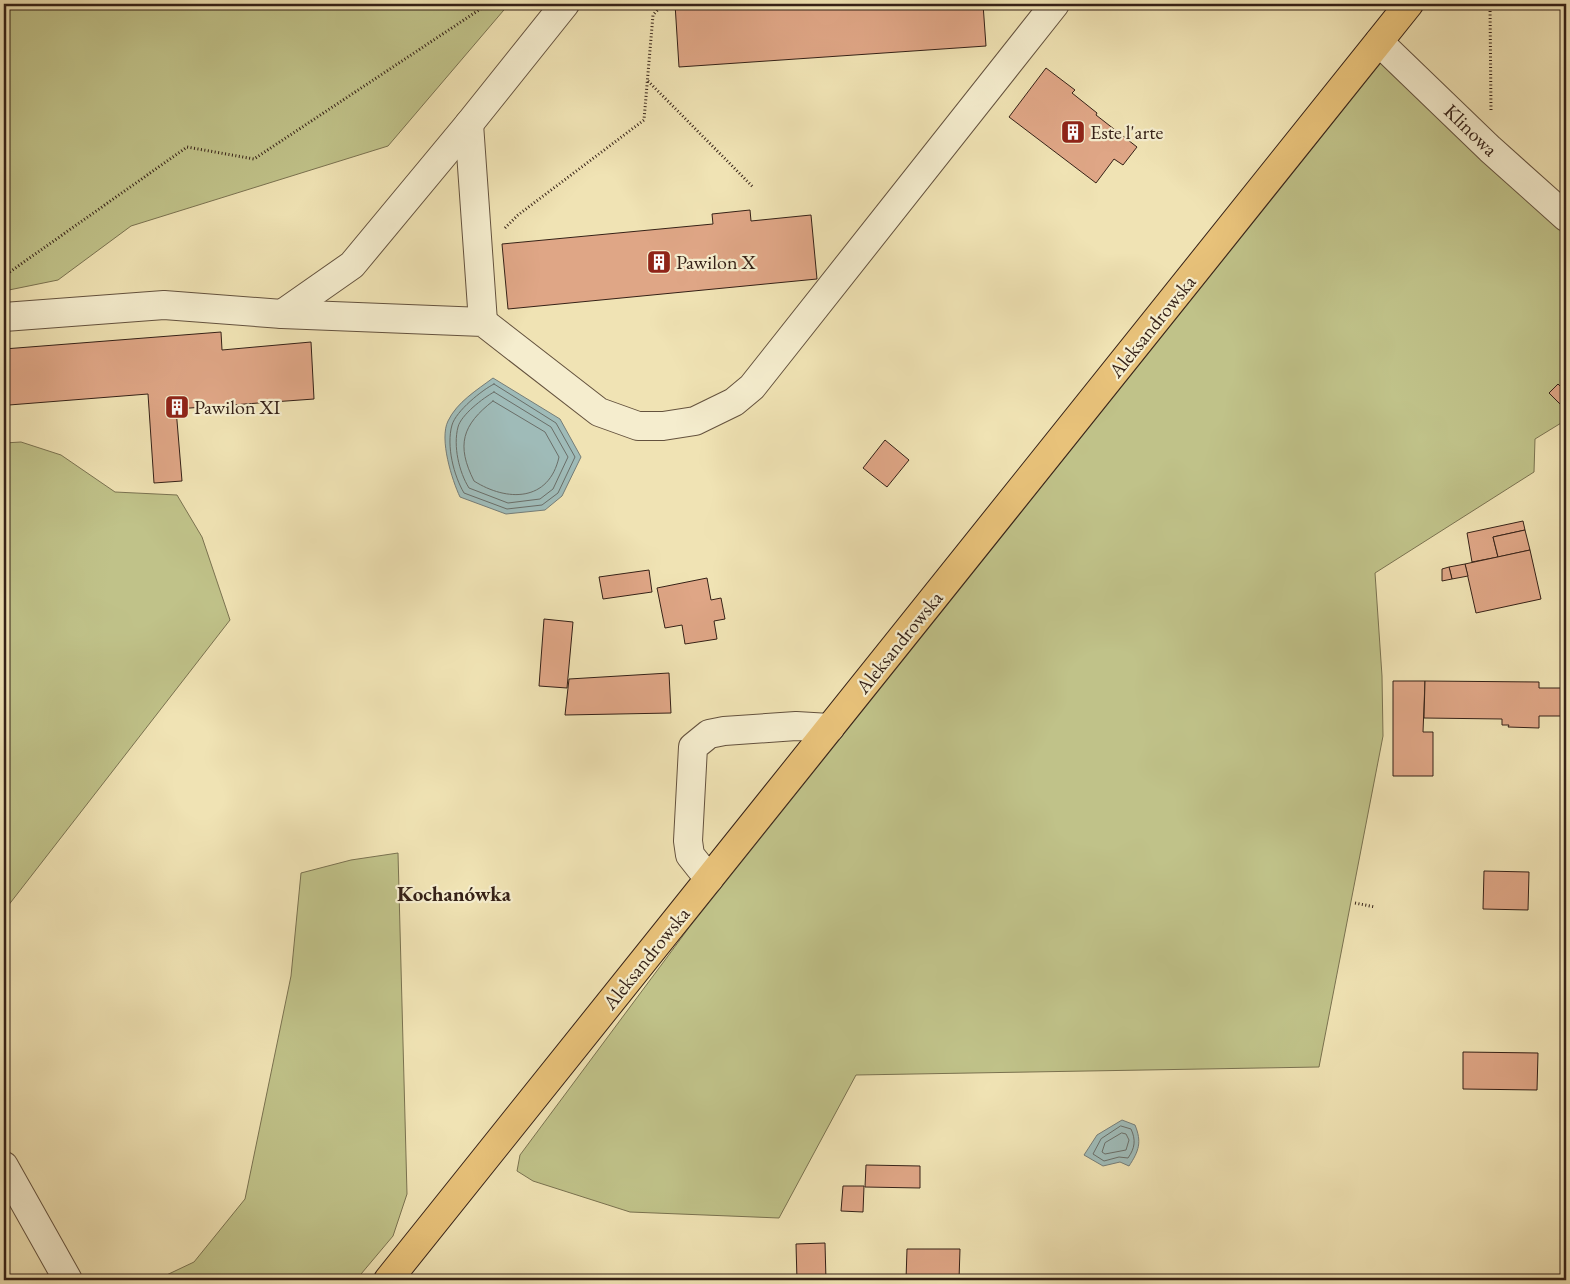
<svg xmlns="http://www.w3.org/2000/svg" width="1570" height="1284" font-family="'EB Garamond',serif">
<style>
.green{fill:#c0c289;stroke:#7a7250}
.water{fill:#9fbbb8;stroke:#757d78}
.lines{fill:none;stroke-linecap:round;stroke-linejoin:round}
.shore{stroke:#6a6e68;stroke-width:1}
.building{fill:#dfa686;stroke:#352117}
.minor-casing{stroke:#64523e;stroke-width:30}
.major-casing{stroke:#352117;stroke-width:30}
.path{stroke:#352117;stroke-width:3;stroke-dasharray:1 2.5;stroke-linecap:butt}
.minor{stroke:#f5edce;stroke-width:28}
.major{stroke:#e8c27a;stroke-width:28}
.labels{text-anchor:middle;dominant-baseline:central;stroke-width:4.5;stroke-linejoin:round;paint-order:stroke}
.street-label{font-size:20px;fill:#352117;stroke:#f5edce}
.poi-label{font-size:20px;fill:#352117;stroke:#f5edce;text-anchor:start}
.neighbourhood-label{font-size:21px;font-weight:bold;fill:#352117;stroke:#f5edce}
</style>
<rect width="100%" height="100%" fill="#f0e3b4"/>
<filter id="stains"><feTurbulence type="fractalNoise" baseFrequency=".004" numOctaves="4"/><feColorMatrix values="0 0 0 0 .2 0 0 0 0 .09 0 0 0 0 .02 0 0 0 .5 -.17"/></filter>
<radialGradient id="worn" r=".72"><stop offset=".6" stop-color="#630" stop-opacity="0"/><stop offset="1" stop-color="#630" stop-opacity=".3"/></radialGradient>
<g class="green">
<path d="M4 4H509L388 146 131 226 58 280 4 291Z"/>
<path d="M1384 59 1566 228V420L1535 439 1534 472 1375 573 1382 676 1383 736 1319 1067 856 1075 779 1218 630 1212 533 1181 517 1171 520 1155 688 929Z"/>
<path d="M21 442 61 455 115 492 177 495 202 537 230 620 4 911V443Z"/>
<path d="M398 853 407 1194 393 1236 356 1280H156L194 1262 245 1199 291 976 301 873 351 860Z"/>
</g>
<g class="water">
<path d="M493 378 560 419 581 457 562 496 545 510 506 514 460 497C452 480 439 439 448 421 457 402 477 390 493 378Z"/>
<path d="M1122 1120 1135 1125C1142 1142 1139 1151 1129 1166L1120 1162 1103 1166 1084 1155 1097 1135Z"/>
</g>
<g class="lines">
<g class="shore">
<path d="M494 384 556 423 575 457 558 493 542 505 507 509 464 493C454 476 446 446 452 425 456 411 482 390 494 384Z"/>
<path d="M494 392 551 427 568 457 553 489 540 499 508 503 469 488C459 472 453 446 458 427 461 415 483 398 494 392Z"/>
<path d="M493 401 545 432 559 457C549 502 507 502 474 481 456 445 462 425 493 401Z"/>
<path d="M1121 1126 1131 1129C1136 1140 1135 1148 1128 1158L1119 1157 1104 1161 1093 1154 1101 1139Z"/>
<path d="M1122 1133 1126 1134 1129 1140 1126 1150 1105 1154 1102 1152 1105 1143Z"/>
</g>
</g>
<g class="building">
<path d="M675 4H983L986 46 679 67Z"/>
<path d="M1046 68 1075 90 1072 93 1097 113 1096 115 1137 147 1123 165 1114 159 1096 183 1009 117Z"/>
<path d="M750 210 751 221 811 215 817 279 508 309 502 244 713 224 712 214Z"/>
<path d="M221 332 222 350 311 342 314 399 176 409 182 481 154 483 148 394 9 405 4 349Z"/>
<path d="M1558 384 1566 392V410L1549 393Z"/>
<path d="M885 440 909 460 887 487 863 468Z"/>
<path d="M1523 521 1525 530 1493 537 1498 557 1472 562 1467 533Z"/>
<path d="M1525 530 1530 550 1498 557 1493 537Z"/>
<path d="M1530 550 1541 599 1476 613 1465 564Z"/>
<path d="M1465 564 1468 576 1452 579 1449 567Z"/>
<path d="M1449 567 1452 579 1442 581V569Z"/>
<path d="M649 570 652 592 603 599 599 577Z"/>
<path d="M707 578 711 600 721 598 725 619 714 621 717 639 685 644 682 625 665 628 657 588Z"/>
<path d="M544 619 573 622 567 688 539 686Z"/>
<path d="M669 673 671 713 565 715 569 679Z"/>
<path d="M1393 681H1425L1423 732H1433V776H1393Z"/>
<path d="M1425 681 1539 682V688H1566V716H1539V728L1508 727 1509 725H1502V719L1424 718Z"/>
<path d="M1484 871 1529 872 1528 910 1483 909Z"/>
<path d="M1463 1052 1538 1053 1537 1090 1463 1089Z"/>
<path d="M866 1165 920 1166V1188L865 1187Z"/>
<path d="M843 1186H864L863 1212 841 1211Z"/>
<path d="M825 1243 826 1280H797L796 1244Z"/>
<path d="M907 1249H960L959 1280H906Z"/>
<path d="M1445 1275H1504V1280H1444Z"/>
</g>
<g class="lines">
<defs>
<g id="minor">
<path d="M1379 42 1490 149 1566 217"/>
<path d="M469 124 483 322"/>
<path d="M282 314 352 265 469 124 565 4"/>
<path d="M4 317 164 305 282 314 483 322 599 412 638 426H663L695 421 734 402 752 387 1055 4"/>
<path d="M709 879 690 855 688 841 693 747 709 734 724 731 796 726 830 728"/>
<path d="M4 1166 68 1280"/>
</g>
<path id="major" d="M388 1280 1409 4"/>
</defs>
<use href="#minor" class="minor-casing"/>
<use href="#major" class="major-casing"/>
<g class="path">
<path d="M1490 4 1491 111"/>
<path d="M648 81 753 187"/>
<path d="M505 228 518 215 644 120 653 15 663 4"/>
<path d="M4 276 187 147 254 159 488 4"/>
<path d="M1355 903 1375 907"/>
</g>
<use href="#minor" class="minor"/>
<use href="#major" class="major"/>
</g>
<defs>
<symbol id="building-square" viewBox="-11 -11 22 22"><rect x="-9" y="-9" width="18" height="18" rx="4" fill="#8f2418" stroke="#f5edce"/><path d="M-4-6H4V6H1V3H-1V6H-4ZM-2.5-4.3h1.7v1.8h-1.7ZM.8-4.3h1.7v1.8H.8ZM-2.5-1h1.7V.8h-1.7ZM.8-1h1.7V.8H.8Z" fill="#fff"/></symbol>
</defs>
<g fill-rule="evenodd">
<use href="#building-square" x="1059" y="118" width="28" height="28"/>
<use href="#building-square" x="645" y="248" width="28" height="28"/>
<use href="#building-square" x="163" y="393" width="28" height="28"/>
</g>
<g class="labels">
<g class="street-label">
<text transform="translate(1471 130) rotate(44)">Klinowa</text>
<text transform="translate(1152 326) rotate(-51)">Aleksandrowska</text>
<text transform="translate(899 642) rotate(-51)">Aleksandrowska</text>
<text transform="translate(646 958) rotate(-51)">Aleksandrowska</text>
</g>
<g class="poi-label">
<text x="1090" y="132">Este l'arte</text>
<text x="676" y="262">Pawilon X</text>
<text x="194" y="407">Pawilon XI</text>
</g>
<g class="neighbourhood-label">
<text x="454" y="893">Kochanówka</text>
</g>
</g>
<rect width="1570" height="1284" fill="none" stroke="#f0e3b4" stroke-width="20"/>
<rect x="5" y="5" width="1560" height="1274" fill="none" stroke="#352117" stroke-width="2.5"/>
<rect x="10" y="10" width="1550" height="1264" fill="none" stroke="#352117"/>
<rect width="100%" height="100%" filter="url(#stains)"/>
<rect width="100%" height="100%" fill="url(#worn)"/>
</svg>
